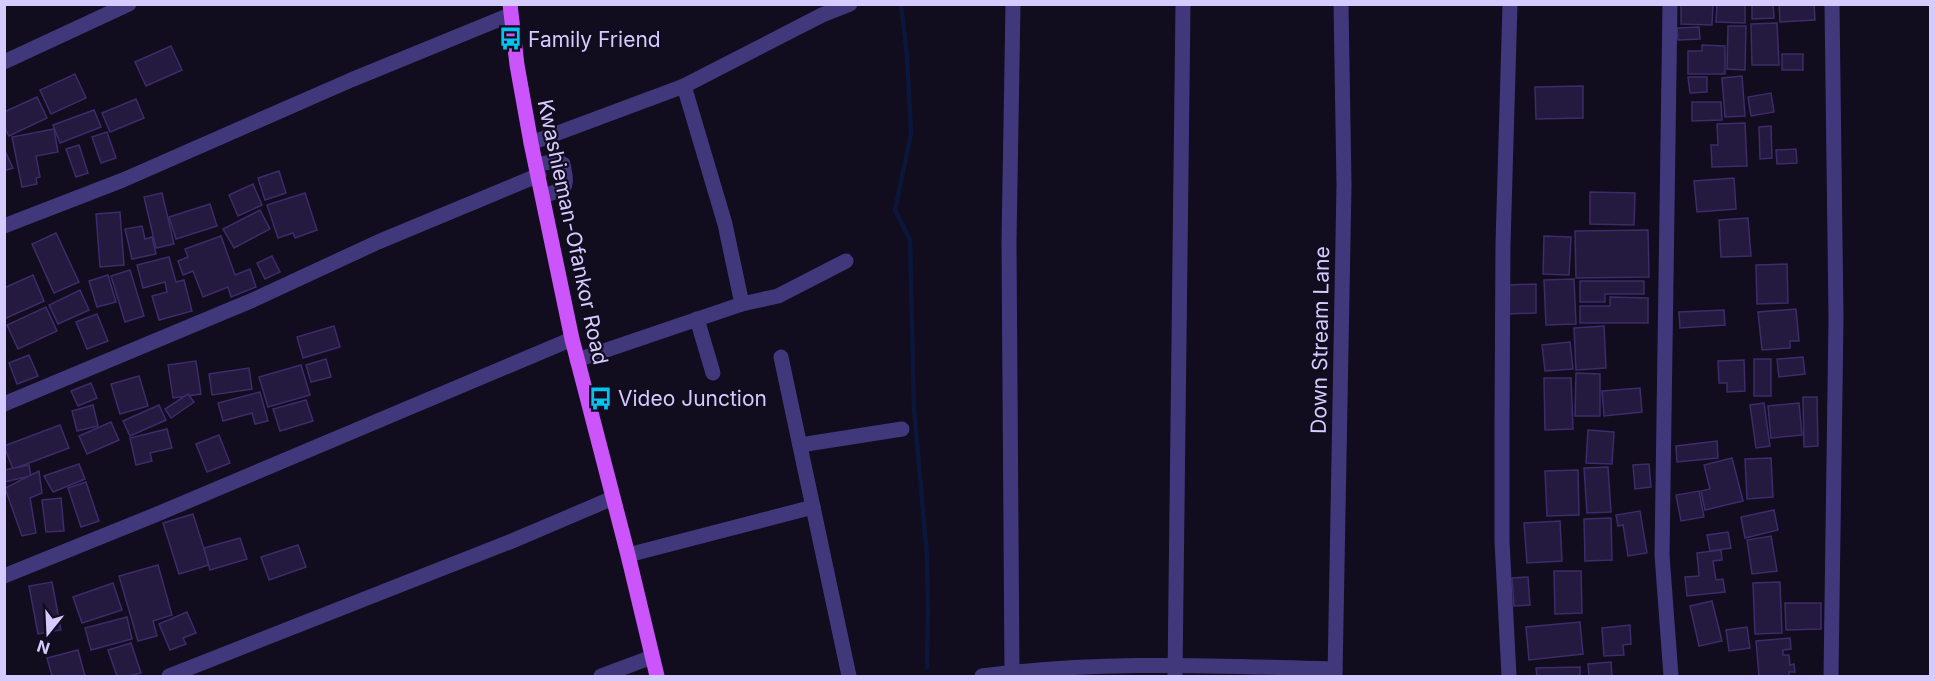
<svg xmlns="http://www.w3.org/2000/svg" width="1935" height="681" font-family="Inter,sans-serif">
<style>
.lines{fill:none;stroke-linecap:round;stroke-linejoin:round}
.stream{stroke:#0a173a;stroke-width:4.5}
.building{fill:#24193f;stroke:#3e2b6a;stroke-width:1.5}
.minor{stroke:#41387c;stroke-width:15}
.major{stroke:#cc54fb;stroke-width:15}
.labels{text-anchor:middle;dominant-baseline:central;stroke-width:4.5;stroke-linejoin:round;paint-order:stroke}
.poi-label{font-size:21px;fill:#d5cbfe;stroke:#110c1e;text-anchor:start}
.street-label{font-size:21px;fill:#d5cbfe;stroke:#110c1e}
</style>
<rect width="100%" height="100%" fill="#110c1e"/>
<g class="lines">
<path class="stream" d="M901 4 907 56 911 134 895 210 910 240 914 409 927 556 928 609 927 667"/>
</g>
<g class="building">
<path d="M1681 4H1713L1712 25 1681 24Z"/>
<path d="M1717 4H1745V23L1716 22Z"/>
<path d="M1752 4H1773L1774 18 1752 19Z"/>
<path d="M1779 4H1814L1815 20 1780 22Z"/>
<path d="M1777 23 1779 65H1752L1751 24Z"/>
<path d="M1728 26H1746L1745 70 1727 69Z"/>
<path d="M1699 27 1700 39 1678 40 1677 28Z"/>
<path d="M1702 45 1725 46V74H1688V51H1702Z"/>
<path d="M171 46 182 70 146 86 135 62Z"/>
<rect x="1782" y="54" width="21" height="16"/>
<path d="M75 74 86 98 51 114 40 90Z"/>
<path d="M1742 76 1745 116 1725 117 1722 78Z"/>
<path d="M1688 77H1707V92L1690 93Z"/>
<path d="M1583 86V118L1536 119 1535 87Z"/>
<path d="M1771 93 1774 112 1751 116 1748 97Z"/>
<path d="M37 97 47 118 9 136 4 127V112Z"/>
<path d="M136 99 144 118 110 132 102 113Z"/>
<path d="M1692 102H1721L1722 120 1692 121Z"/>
<path d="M94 110 101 127 60 143 53 125Z"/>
<path d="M1745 123 1747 166 1712 167 1711 145H1718L1717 124Z"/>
<path d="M1771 126 1772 158 1760 159 1759 127Z"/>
<path d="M54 129 58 152 36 156 40 177 36 178 37 184 22 187 12 137Z"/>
<path d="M107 132 116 158 101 163 92 137Z"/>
<path d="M79 145 88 173 76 177 66 149Z"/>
<path d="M4 149 13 168 4 171Z"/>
<path d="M1796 149 1797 163 1777 164 1776 150Z"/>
<path d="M279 171 286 193 265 200 258 178Z"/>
<path d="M1734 178 1736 209 1697 212 1694 181Z"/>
<path d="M253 184 262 205 238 216 229 195Z"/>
<path d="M1590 192 1635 193 1634 225 1590 224Z"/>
<path d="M162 193 174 244 156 248 144 197Z"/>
<path d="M305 193 317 230 295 238 293 233 278 238 267 205Z"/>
<path d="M210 204 217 226 176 239 169 217Z"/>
<path d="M260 210 270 229 234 248 223 229Z"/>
<path d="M120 212 124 265 100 267 96 214Z"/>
<path d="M1748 218 1751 256 1721 257 1719 220Z"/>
<path d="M142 226 145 239 152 237 156 254 132 259 125 229Z"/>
<path d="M1648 230 1649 277 1576 278 1575 231Z"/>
<path d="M56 233 79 282 54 293 32 244Z"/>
<path d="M221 236 235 275 250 269 256 287 231 297 228 287 203 297 193 271 183 275 178 261 188 257 185 249Z"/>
<path d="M1544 236 1571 237 1569 275 1543 274Z"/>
<path d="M272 256 280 272 265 279 257 263Z"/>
<path d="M169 257 176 282 184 280 192 311 159 320 152 296 167 292 165 282 143 288 137 265Z"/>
<path d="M1787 264 1788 303 1757 304 1756 265Z"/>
<path d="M130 270 144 316 125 322 111 276Z"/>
<path d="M33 275 44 301 4 319V288Z"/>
<path d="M108 275 116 302 97 307 89 281Z"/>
<path d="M1574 279 1576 324 1546 325 1544 280Z"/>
<path d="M1580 281H1644V294H1605V302H1580Z"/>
<path d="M1536 284V313L1508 314 1507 285Z"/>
<path d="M80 290 89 310 58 324 49 305Z"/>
<path d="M1610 297 1648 298V323H1580V306H1610Z"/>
<path d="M46 307 57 331 18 349 7 325Z"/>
<path d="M1796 309 1799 341H1790V348L1762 350 1758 312Z"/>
<path d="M1724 310 1725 325 1680 328 1679 312Z"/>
<path d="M97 314 108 341 87 349 76 322Z"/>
<path d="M334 326 340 347 303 358 297 337Z"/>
<path d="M1604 326 1606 368 1576 370 1574 328Z"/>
<path d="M1570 342 1573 369 1545 371 1542 345Z"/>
<path d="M29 355 38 376 17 384 9 363Z"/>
<path d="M1803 357 1805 374 1779 377 1777 359Z"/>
<path d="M326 359 331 377 311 382 306 365Z"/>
<rect x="1754" y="359" width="17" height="37"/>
<path d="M1744 360 1745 391 1727 392V383H1719L1718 361Z"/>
<path d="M196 361 201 394 173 398 168 365Z"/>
<path d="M301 365 310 395 268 407 259 377Z"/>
<path d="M249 368 252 389 212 395 209 374Z"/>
<path d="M1576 373 1600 374V416H1575Z"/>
<path d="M139 376 148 406 120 414 111 384Z"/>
<path d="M1544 378H1571L1573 429 1545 430Z"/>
<path d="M91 383 97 398 78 406 71 391Z"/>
<path d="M1640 388 1642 412 1604 416 1602 391Z"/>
<path d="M260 392 268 421 255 424 252 413 223 421 218 403Z"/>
<path d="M188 394 194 402 171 418 165 409Z"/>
<path d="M1803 397H1817L1818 446 1804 447Z"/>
<path d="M306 400 313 421 280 431 273 409Z"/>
<path d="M1764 403 1770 446 1756 448 1750 405Z"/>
<path d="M1799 403 1802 435 1771 438 1768 406Z"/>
<path d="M93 405 98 426 77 431 72 411Z"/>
<path d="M159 405 166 420 130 436 123 421Z"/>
<path d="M111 422 119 440 87 454 79 436Z"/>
<path d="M60 425 69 448 13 469 4 446Z"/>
<path d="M167 429 172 448 150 453 152 461 136 465 130 438Z"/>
<path d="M1588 430 1614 432 1612 464 1586 463Z"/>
<path d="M219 435 230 463 207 472 196 444Z"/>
<path d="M1717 441 1718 458 1677 462 1676 446Z"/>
<path d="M1732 458 1743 501 1705 510 1701 491 1710 489 1704 465Z"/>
<path d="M1771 458 1773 497 1747 499 1745 459Z"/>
<path d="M79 464 85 479 53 492 44 476Z"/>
<path d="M1649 464 1651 487 1635 489 1633 465Z"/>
<path d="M29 465 31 476 4 482V470Z"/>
<path d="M1608 467 1611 512 1587 513 1584 468Z"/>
<path d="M1578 470 1579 515 1547 516 1545 471Z"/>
<path d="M39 471 42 493 30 498 36 533 22 536 5 488Z"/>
<path d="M86 482 99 521 81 527 68 488Z"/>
<path d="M1699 491 1704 517 1681 521 1676 495Z"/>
<path d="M61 498 64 531 46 532 42 500Z"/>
<path d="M1774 510 1778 530 1745 538 1741 517Z"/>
<path d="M1640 511 1647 553 1628 556 1623 525 1618 526 1616 515Z"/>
<path d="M193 514 209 565 179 574 163 523Z"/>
<path d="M1611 518 1612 560 1585 561 1584 519Z"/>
<path d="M1560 521 1562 561 1527 563 1524 523Z"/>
<path d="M1728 532 1731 548 1710 551 1707 535Z"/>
<path d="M1771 536 1777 571 1752 574 1747 540Z"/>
<path d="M240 538 247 559 210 570 204 548Z"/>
<path d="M298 545 306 567 269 580 261 557Z"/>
<path d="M1721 550 1722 560 1713 561 1716 580 1723 579 1725 592 1687 596 1685 577 1699 576 1697 553Z"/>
<path d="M158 565 172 615 153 621 157 636 138 641 119 576Z"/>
<path d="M1554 571H1581L1582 613 1555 614Z"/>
<path d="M1528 577 1530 605 1514 606 1512 578Z"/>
<path d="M52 582 61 630 38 634 29 586Z"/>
<path d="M1780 582 1782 633 1755 634 1753 583Z"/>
<path d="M113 583 122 610 82 623 73 597Z"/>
<path d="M1712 601 1722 641 1699 646 1690 606Z"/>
<path d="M1785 603H1821V629L1786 630Z"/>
<path d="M187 612 196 633 183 638 186 644 170 650 159 624Z"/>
<path d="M127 617 132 639 91 650 85 628Z"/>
<path d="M1580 622 1583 654 1529 660 1526 627Z"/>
<path d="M1630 625 1631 644 1623 645 1624 655 1604 656 1602 628Z"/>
<path d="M1747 627 1750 648 1729 651 1726 630Z"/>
<path d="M1790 638 1791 649 1783 650V655H1789L1790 665 1794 664 1795 672H1789V676H1759L1756 641Z"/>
<path d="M131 643 141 673 128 676H117L108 650Z"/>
<path d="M78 650 85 676H52L47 658Z"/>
<path d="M1611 662 1612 676H1589L1588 664Z"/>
<path d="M1580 667V676H1537L1536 668Z"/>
</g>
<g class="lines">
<g class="minor">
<path d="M1670 4 1662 555 1671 676"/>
<path d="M4 62 129 4"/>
<path d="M684 86 725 224 742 304"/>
<path d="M531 143 684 86 822 15 850 4"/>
<path d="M536 165 555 161 563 164C568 189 567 188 543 196"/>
<path d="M4 226 123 180 351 80 510 15"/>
<path d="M697 319 713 373"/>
<path d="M781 357 849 676"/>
<path d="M577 360 742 304 778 296 846 261"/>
<path d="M4 404 253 300 378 242 539 175"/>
<path d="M800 445 902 429"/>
<path d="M628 555 813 507"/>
<path d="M4 576 155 515 572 339"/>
<path d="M169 676 512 541 613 498"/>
<path d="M601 676 652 657"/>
<path d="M982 676C1099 660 1217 666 1335 669"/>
<path d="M1012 676 1009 242 1013 4"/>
<path d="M1175 676 1183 4"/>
<path d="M1335 676 1344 185 1341 4"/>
<path d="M1509 676 1502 541V425L1503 244 1510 4"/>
<path d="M1831 676 1836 318 1832 4"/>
</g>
<path class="major" d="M510 4 517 65 531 143 572 339 628 555 657 676"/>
</g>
<defs>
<symbol id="bus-bare" viewBox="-9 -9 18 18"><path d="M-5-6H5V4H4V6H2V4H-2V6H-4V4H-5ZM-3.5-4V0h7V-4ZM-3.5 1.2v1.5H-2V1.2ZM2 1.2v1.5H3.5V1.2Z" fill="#05c2ef" stroke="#110c1e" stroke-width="2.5" paint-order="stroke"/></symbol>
</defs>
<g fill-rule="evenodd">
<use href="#bus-bare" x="494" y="22" width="33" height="33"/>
<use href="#bus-bare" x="584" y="382" width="33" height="33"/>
</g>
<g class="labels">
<g class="poi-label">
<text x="528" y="39">Family Friend</text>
<text x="618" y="398">Video Junction</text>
</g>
<g class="street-label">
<text transform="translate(573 232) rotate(78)">Kwashieman-Ofankor Road</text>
<text transform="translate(1320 340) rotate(-89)">Down Stream Lane</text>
</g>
</g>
<rect width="1935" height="681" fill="none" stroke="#d5cbfe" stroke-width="12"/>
<g transform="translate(48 633) rotate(198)" stroke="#110c1e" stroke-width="4.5" paint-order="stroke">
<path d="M0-4.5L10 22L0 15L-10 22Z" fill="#d5cbfe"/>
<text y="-9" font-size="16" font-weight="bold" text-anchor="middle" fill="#d5cbfe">N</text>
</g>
</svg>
